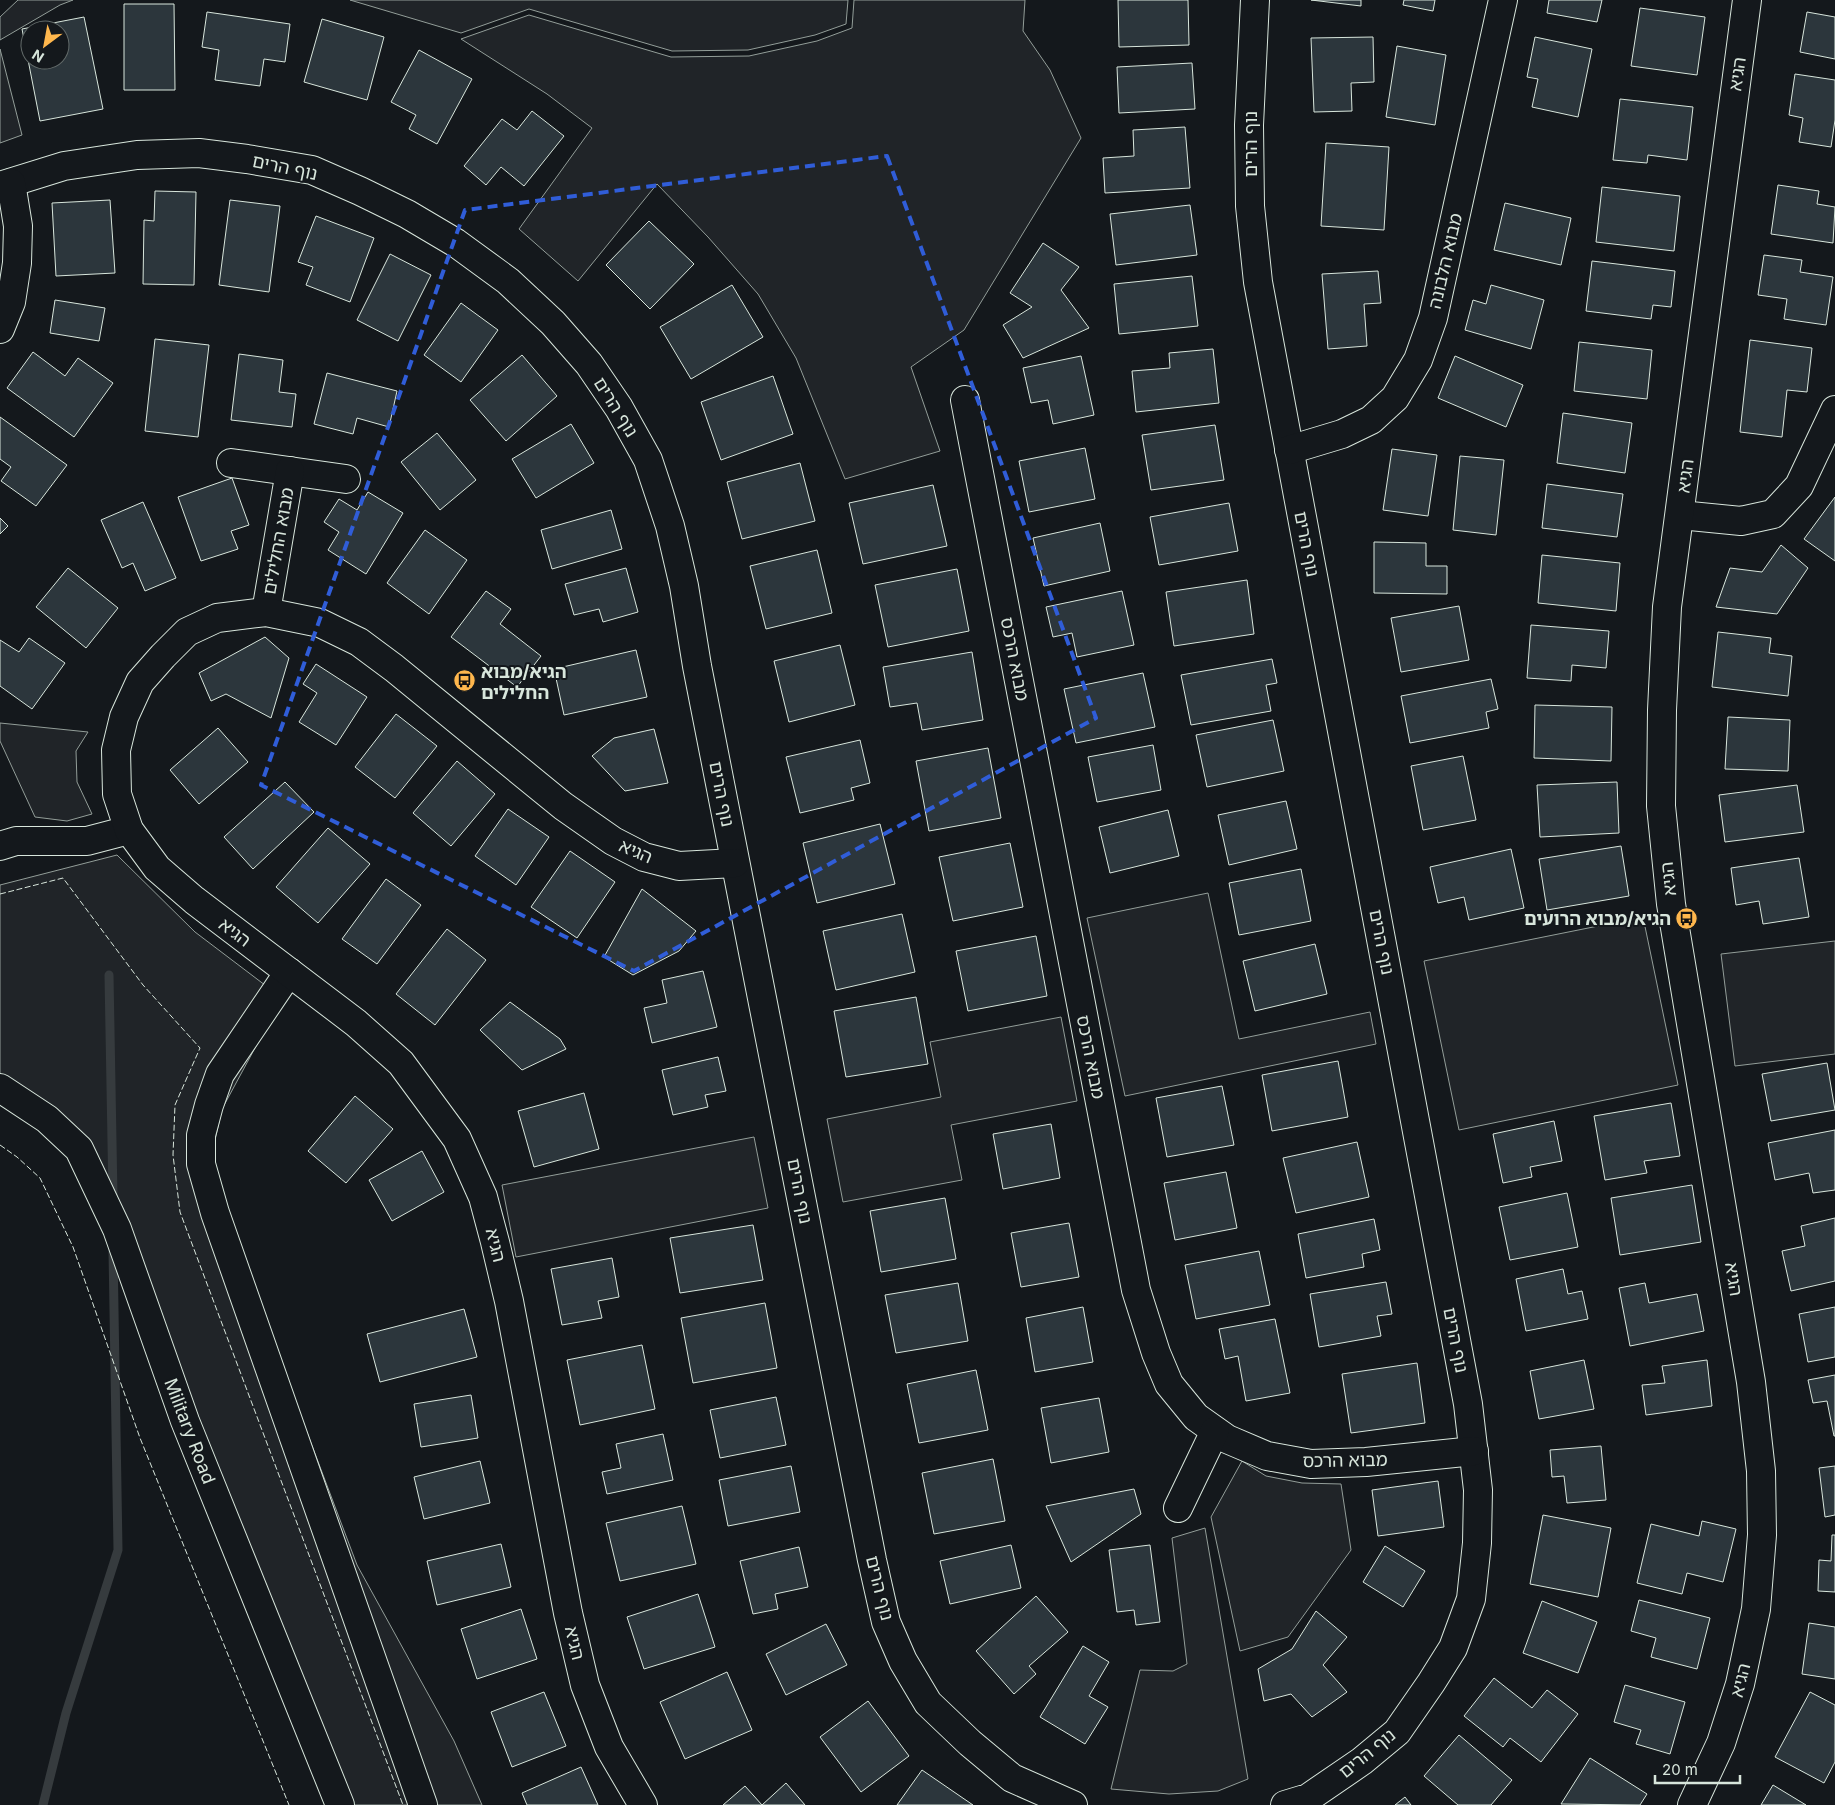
<svg xmlns="http://www.w3.org/2000/svg" width="1835" height="1805" font-family="Inter,'Noto Sans Hebrew',sans-serif">
<style>
.green{fill:#202428;stroke:#939e99}
.lines{fill:none;stroke-linecap:round;stroke-linejoin:round}
.stream{stroke:#363b3e;stroke-width:9}
.building{fill:#2c363c;stroke:#d8e6dc;fill-rule:evenodd}
.minor-casing{stroke:#d8e6dc;stroke-width:30}
.minor{stroke:#14181c;stroke-width:28}
.fence{stroke:#d8e6dc;stroke-width:1;stroke-dasharray:6 2.5;stroke-linecap:butt}
.marked{fill:none;stroke:#305dd8;stroke-width:4;stroke-dasharray:10 6;stroke-linejoin:round}
.labels{text-anchor:middle;dominant-baseline:central;stroke-width:4;stroke-linejoin:round;paint-order:stroke}
.street-label{font-size:18px;fill:#d8e6dc;stroke:#14181c}
.poi-label{font-size:18px;font-weight:bold;fill:#d8e6dc;stroke:#14181c;text-anchor:start}
</style>
<rect width="100%" height="100%" fill="#14181c"/>
<g class="green">
<path d="M18 0H73L60 5 0 40V17Z"/>
<path d="M350 0H848L846 24 815 35 748 50 672 51 529 9 461 33Z"/>
<path d="M854 0H1025L1023 31 1050 70 1081 138 964 330 911 367 940 451 845 479 796 358 758 294 708 237 657 184 578 281 519 229 592 128 547 94 461 39 529 15 671 57 749 56 817 41 852 28Z"/>
<path d="M0 49 22 135 0 143Z"/>
<path d="M0 723 88 732 76 751 77 782 92 814 67 821 35 817 0 741Z"/>
<path d="M117 855 195 932 282 998 222 1109 209 1167 225 1215 357 1565 454 1741 482 1805H348L84 1145 0 1081V885Z"/>
<path d="M1208 893 1239 1039 1370 1012 1376 1044 1125 1096 1087 918Z"/>
<path d="M1643 917 1678 1085 1459 1130 1424 961Z"/>
<path d="M1835 941V1054L1735 1066 1721 954Z"/>
<path d="M1061 1017 1077 1101 951 1125 962 1180 843 1202 827 1119 941 1097 930 1042Z"/>
<path d="M754 1137 768 1208 516 1257 502 1185Z"/>
<path d="M1242 1461 1266 1476 1302 1483 1341 1484 1351 1550 1288 1637 1240 1651 1211 1517Z"/>
<path d="M1205 1528 1248 1779 1218 1791 1169 1794 1111 1789 1140 1670 1173 1671 1187 1664 1172 1538Z"/>
</g>
<g class="lines">
<g class="stream">
<path d="M109 975 113 1197"/>
<path d="M43 1805 66 1713 118 1550 113 1250"/>
</g>
</g>
<g class="building">
<path d="M1118 0H1188L1189 45 1119 47Z"/>
<path d="M1311 0H1361V6Z"/>
<path d="M1404 0H1435L1433 11 1403 5Z"/>
<path d="M1549 0H1602L1597 22 1547 13Z"/>
<path d="M124 4H174L175 90H124Z"/>
<path d="M1640 8 1705 17 1697 75 1631 66Z"/>
<path d="M207 12 290 24 285 62 264 59 260 86 215 80 219 50 202 47Z"/>
<path d="M1807 12 1835 17V59L1800 52Z"/>
<path d="M84 17 103 109 40 121 22 29ZM30 30H60V60H30Z"/>
<path d="M322 19 384 37 367 100 304 82Z"/>
<path d="M1373 37 1374 82 1351 83 1352 111 1314 112 1311 38Z"/>
<path d="M1535 37 1592 49 1578 117 1532 107 1538 79 1527 77Z"/>
<path d="M1397 46 1446 55 1435 125 1386 117Z"/>
<path d="M419 50 472 79 437 144 409 129 416 115 391 102Z"/>
<path d="M1192 63 1195 109 1119 113 1117 67Z"/>
<path d="M1795 74 1835 80V120L1831 147 1799 142 1803 118 1789 115Z"/>
<path d="M1620 99 1693 107 1687 160 1648 155 1647 163 1613 160Z"/>
<path d="M532 111 564 136 524 186 501 167 486 185 464 166 502 119 517 130Z"/>
<path d="M1185 127 1190 188 1105 193 1103 158 1134 156 1133 130Z"/>
<path d="M1326 143 1389 147 1384 230 1321 226Z"/>
<path d="M1778 185 1819 191 1817 204 1835 207 1833 243 1771 234Z"/>
<path d="M1602 187 1680 196 1674 251 1596 242Z"/>
<path d="M155 191 196 192 194 285 143 284 144 220 154 221Z"/>
<path d="M110 200 115 273 56 276 52 203Z"/>
<path d="M230 200 280 206 269 292 219 285Z"/>
<path d="M1505 203 1571 218 1561 265 1494 250Z"/>
<path d="M1190 205 1197 255 1116 265 1110 214Z"/>
<path d="M316 216 374 238 350 302 306 285 313 267 298 262Z"/>
<path d="M649 221 694 264 650 309 606 265Z"/>
<path d="M1043 243 1079 267 1061 290 1089 328 1023 358 1003 325 1032 307 1010 293Z"/>
<path d="M390 254 431 275 398 341 357 320Z"/>
<path d="M1764 255 1802 260 1800 272 1833 277 1826 325 1784 319 1787 299 1758 295Z"/>
<path d="M1592 261 1675 271 1671 307 1653 305 1651 319 1586 311Z"/>
<path d="M1378 271 1381 303 1364 304 1367 346 1328 349 1322 274Z"/>
<path d="M1192 276 1198 326 1119 334 1114 284Z"/>
<path d="M732 285 763 337 691 379 660 327Z"/>
<path d="M1491 285 1544 300 1531 349 1465 330 1473 300 1486 304Z"/>
<path d="M55 300 105 308 99 341 50 333Z"/>
<path d="M461 303 498 330 461 382 424 355Z"/>
<path d="M155 339 209 345 198 437 145 431Z"/>
<path d="M1750 340 1812 348 1807 392 1787 390 1782 437 1740 432Z"/>
<path d="M1579 342 1652 350 1647 399 1574 391Z"/>
<path d="M1213 349 1219 403 1136 412 1132 371 1170 368 1169 353Z"/>
<path d="M33 352 65 376 78 358 113 383 74 437 7 388Z"/>
<path d="M239 354 283 360 279 392 296 394 292 427 231 420Z"/>
<path d="M522 355 557 396 506 441 470 400Z"/>
<path d="M1081 356 1094 415 1053 424 1048 400 1031 403 1023 368Z"/>
<path d="M1455 356 1523 385 1506 427 1438 398Z"/>
<path d="M327 373 397 391 389 427 357 418 353 434 314 424Z"/>
<path d="M773 376 793 434 721 460 701 402Z"/>
<path d="M1563 413 1632 423 1625 473 1557 463Z"/>
<path d="M0 417 67 465 36 506 1 481 11 467 0 459Z"/>
<path d="M571 424 594 463 536 498 512 459Z"/>
<path d="M1215 425 1224 480 1151 490 1142 435Z"/>
<path d="M437 433 476 480 440 510 401 462Z"/>
<path d="M1085 448 1095 499 1029 512 1019 461Z"/>
<path d="M1392 449 1437 455 1428 516 1383 510Z"/>
<path d="M1460 456 1504 460 1496 535 1453 530Z"/>
<path d="M800 463 815 521 742 539 727 482Z"/>
<path d="M232 478 249 525 231 531 238 549 201 561 178 497Z"/>
<path d="M1547 484 1623 494 1617 537 1542 528Z"/>
<path d="M933 485 947 546 863 564 849 503Z"/>
<path d="M368 492 403 513 366 574 328 550 339 532 324 522 339 499 357 510Z"/>
<path d="M1835 497V561L1804 539Z"/>
<path d="M143 502 176 578 145 591 133 563 122 568 101 520Z"/>
<path d="M1229 503 1238 551 1159 565 1150 517Z"/>
<path d="M611 510 622 549 552 569 541 530Z"/>
<path d="M0 518 8 526 0 534Z"/>
<path d="M1100 523 1110 571 1044 586 1033 538Z"/>
<path d="M425 530 467 560 429 614 387 583Z"/>
<path d="M1374 542 1426 543V566H1447V594L1374 593Z"/>
<path d="M1781 545 1808 568 1777 614 1716 607 1730 568 1762 572Z"/>
<path d="M817 550 832 613 766 629 750 566Z"/>
<path d="M1542 555 1620 563 1616 611 1538 603Z"/>
<path d="M68 568 118 608 86 648 36 607Z"/>
<path d="M626 568 638 612 603 622 599 609 574 615 565 584Z"/>
<path d="M957 569 969 631 888 647 875 585Z"/>
<path d="M1247 580 1254 634 1174 646 1166 592Z"/>
<path d="M486 591 511 609 500 624 541 656 517 687 451 637Z"/>
<path d="M1122 591 1134 645 1077 657 1072 633 1053 637 1046 607Z"/>
<path d="M1459 606 1469 660 1401 672 1391 618Z"/>
<path d="M1531 625 1609 631 1606 668 1572 665 1571 681 1527 678Z"/>
<path d="M1718 632 1771 638 1769 653 1792 656 1788 696 1712 687Z"/>
<path d="M265 637 289 658 271 718 226 694 211 701 199 673Z"/>
<path d="M29 638 65 663 32 709 0 686V640L19 652Z"/>
<path d="M840 645 855 705 789 722 774 661Z"/>
<path d="M636 650 647 697 564 715 554 669Z"/>
<path d="M972 652 983 720 922 730 917 703 890 707 883 667Z"/>
<path d="M1272 659 1277 683 1266 685 1271 711 1191 725 1181 675Z"/>
<path d="M316 664 367 697 336 745 299 722 317 693 303 684Z"/>
<path d="M1143 673 1155 727 1076 743 1064 689Z"/>
<path d="M1491 679 1498 709 1486 712 1489 728 1410 743 1401 696Z"/>
<path d="M1535 705 1612 707 1611 761 1534 758Z"/>
<path d="M396 714 437 746 395 798 355 767Z"/>
<path d="M1728 717 1790 720 1788 771 1725 769Z"/>
<path d="M1273 720 1284 771 1207 787 1196 735Z"/>
<path d="M218 728 248 762 199 804 170 770Z"/>
<path d="M654 729 668 783 625 791 592 756 614 738Z"/>
<path d="M860 740 870 783 851 788 854 800 800 813 786 757Z"/>
<path d="M1153 745 1161 790 1097 802 1088 757Z"/>
<path d="M988 748 1001 818 929 831 916 761Z"/>
<path d="M1463 756 1476 820 1423 830 1411 766Z"/>
<path d="M457 761 495 794 451 846 413 813Z"/>
<path d="M285 782 314 812 253 869 224 837Z"/>
<path d="M1617 782 1619 833 1540 837 1537 785Z"/>
<path d="M1797 785 1804 832 1725 842 1719 795Z"/>
<path d="M1286 801 1297 849 1229 865 1218 815Z"/>
<path d="M508 809 549 837 516 885 475 856Z"/>
<path d="M1168 810 1179 856 1110 873 1099 827Z"/>
<path d="M880 824 895 884 817 903 803 843Z"/>
<path d="M328 828 370 864 318 923 276 887Z"/>
<path d="M1010 843 1023 907 953 921 939 857Z"/>
<path d="M1621 846 1629 896 1547 910 1539 859Z"/>
<path d="M1511 849 1524 908 1469 920 1464 897 1438 903 1430 867Z"/>
<path d="M570 851 615 882 577 938 531 907Z"/>
<path d="M1799 858 1809 917 1763 924 1759 901 1736 905 1731 868Z"/>
<path d="M1301 869 1311 921 1239 935 1229 883Z"/>
<path d="M386 879 421 905 377 964 342 939Z"/>
<path d="M642 889 696 931 679 951 633 975 604 957Z"/>
<path d="M902 914 915 972 836 990 823 931Z"/>
<path d="M447 929 486 960 435 1025 396 994Z"/>
<path d="M1036 936 1047 996 968 1011 956 951Z"/>
<path d="M1315 944 1327 994 1255 1011 1243 961Z"/>
<path d="M703 971 717 1027 652 1043 644 1008 667 1003 662 980Z"/>
<path d="M916 997 928 1064 846 1077 834 1011Z"/>
<path d="M510 1002 560 1039 566 1049 522 1070 480 1030Z"/>
<path d="M718 1057 726 1091 705 1095 708 1107 673 1115 662 1070Z"/>
<path d="M1338 1061 1348 1117 1272 1131 1262 1075Z"/>
<path d="M1827 1063 1835 1110 1771 1121 1762 1074Z"/>
<path d="M1222 1086 1234 1145 1167 1157 1156 1098Z"/>
<path d="M584 1093 599 1149 534 1167 518 1111Z"/>
<path d="M355 1096 393 1129 346 1183 308 1151Z"/>
<path d="M1671 1103 1680 1156 1644 1161 1647 1173 1605 1180 1594 1116Z"/>
<path d="M1554 1121 1562 1161 1530 1167 1532 1177 1503 1183 1493 1134Z"/>
<path d="M1051 1124 1060 1178 1003 1189 993 1134Z"/>
<path d="M1835 1130V1190L1813 1193 1809 1173 1775 1180 1768 1143Z"/>
<path d="M1357 1142 1369 1197 1296 1213 1283 1158Z"/>
<path d="M422 1151 444 1192 392 1221 369 1180Z"/>
<path d="M1226 1172 1237 1228 1175 1240 1164 1183Z"/>
<path d="M1692 1185 1701 1242 1620 1255 1611 1198Z"/>
<path d="M1567 1193 1578 1247 1510 1260 1499 1207Z"/>
<path d="M945 1198 956 1259 881 1272 870 1211Z"/>
<path d="M1835 1218V1281L1791 1291 1782 1251 1805 1246 1801 1226Z"/>
<path d="M1374 1219 1380 1250 1362 1254 1364 1267 1306 1278 1298 1234Z"/>
<path d="M1069 1223 1079 1277 1021 1287 1011 1233Z"/>
<path d="M753 1225 763 1280 680 1293 670 1238Z"/>
<path d="M1259 1251 1270 1305 1196 1319 1185 1265Z"/>
<path d="M612 1258 619 1297 598 1301 602 1318 562 1325 551 1269Z"/>
<path d="M1563 1269 1568 1294 1582 1291 1588 1319 1526 1331 1516 1279Z"/>
<path d="M1386 1282 1392 1314 1377 1316 1381 1336 1319 1347 1310 1294Z"/>
<path d="M958 1283 968 1341 896 1353 885 1295Z"/>
<path d="M1645 1283 1649 1303 1697 1294 1704 1331 1630 1346 1619 1288Z"/>
<path d="M765 1303 777 1368 693 1383 681 1318Z"/>
<path d="M1083 1307 1093 1362 1035 1372 1026 1318Z"/>
<path d="M1835 1307V1357L1808 1362 1799 1314Z"/>
<path d="M464 1309 477 1357 380 1382 367 1334Z"/>
<path d="M1275 1319 1290 1393 1246 1401 1238 1356 1225 1359 1219 1329Z"/>
<path d="M642 1345 655 1409 580 1425 567 1360Z"/>
<path d="M1584 1360 1594 1409 1539 1419 1530 1371Z"/>
<path d="M1707 1360 1712 1406 1646 1415 1642 1385 1665 1383 1662 1366Z"/>
<path d="M1417 1363 1425 1423 1351 1433 1342 1374Z"/>
<path d="M976 1370 988 1430 919 1443 907 1384Z"/>
<path d="M1835 1375V1436H1834L1827 1401 1813 1403 1808 1380Z"/>
<path d="M471 1395 478 1438 421 1447 414 1404Z"/>
<path d="M776 1397 786 1445 720 1458 710 1410Z"/>
<path d="M1099 1398 1109 1452 1051 1463 1041 1408Z"/>
<path d="M663 1434 673 1480 607 1494 602 1472 621 1468 616 1444Z"/>
<path d="M1601 1446 1606 1500 1567 1503 1564 1476 1552 1477 1550 1450Z"/>
<path d="M993 1459 1005 1521 934 1534 922 1473Z"/>
<path d="M480 1461 490 1503 424 1519 414 1477Z"/>
<path d="M791 1466 800 1512 728 1526 719 1480Z"/>
<path d="M1835 1466V1515L1825 1517 1819 1468Z"/>
<path d="M1438 1481 1444 1527 1378 1536 1372 1490Z"/>
<path d="M1134 1489 1141 1514 1071 1562 1046 1506Z"/>
<path d="M682 1506 696 1564 620 1581 606 1523Z"/>
<path d="M1543 1515 1611 1528 1598 1597 1530 1584Z"/>
<path d="M1702 1521 1736 1529 1723 1582 1687 1573 1682 1594 1637 1583 1651 1524 1699 1536Z"/>
<path d="M1832 1535H1835V1592L1818 1591 1819 1560 1831 1561Z"/>
<path d="M501 1544 511 1587 437 1605 427 1561Z"/>
<path d="M1011 1545 1021 1588 950 1604 940 1561Z"/>
<path d="M1150 1545 1160 1622 1136 1625 1134 1610 1117 1612 1109 1550Z"/>
<path d="M1385 1546 1425 1571 1403 1607 1363 1582Z"/>
<path d="M799 1547 808 1587 775 1594 778 1609 753 1614 740 1561Z"/>
<path d="M698 1594 715 1647 644 1669 627 1617Z"/>
<path d="M1036 1596 1068 1632 1029 1666 1036 1674 1014 1694 976 1651Z"/>
<path d="M1639 1600 1710 1618 1697 1669 1651 1657 1656 1638 1631 1631Z"/>
<path d="M1542 1601 1597 1622 1578 1673 1523 1653Z"/>
<path d="M521 1609 537 1659 477 1679 461 1629Z"/>
<path d="M1316 1611 1347 1637 1323 1665 1347 1692 1312 1717 1291 1694 1264 1701 1258 1669 1292 1649Z"/>
<path d="M1809 1623 1835 1627V1679L1802 1674Z"/>
<path d="M826 1624 847 1665 786 1695 766 1654Z"/>
<path d="M1083 1646 1109 1662 1089 1696 1108 1707 1085 1744 1040 1717Z"/>
<path d="M727 1672 752 1730 685 1759 660 1702Z"/>
<path d="M1494 1678 1532 1708 1547 1690 1578 1714 1541 1762 1510 1738 1503 1747 1464 1716Z"/>
<path d="M1625 1685 1685 1702 1670 1754 1636 1744 1641 1730 1614 1722Z"/>
<path d="M544 1692 566 1746 512 1767 491 1712Z"/>
<path d="M1810 1692 1835 1705V1762L1824 1783 1775 1757Z"/>
<path d="M868 1701 909 1756 861 1792 820 1737Z"/>
<path d="M1459 1735 1512 1780 1491 1805H1458L1424 1776Z"/>
<path d="M1590 1758 1647 1794 1640 1805 1561 1804Z"/>
<path d="M581 1767 598 1805H527L522 1793Z"/>
<path d="M922 1770 973 1805H897Z"/>
<path d="M786 1783 805 1805H723L745 1786 762 1805Z"/>
<path d="M1773 1785 1806 1805H1761Z"/>
<path d="M1405 1797 1411 1805H1395Z"/>
</g>
<g class="lines">
<defs>
<g id="minor">
<path d="M1255 0 1249 125 1250 206 1258 282 1468 1404 1478 1490 1477 1543 1471 1599 1453 1648 1431 1683 1397 1732 1362 1761 1308 1798 1285 1805"/>
<path d="M0 186 64 166 137 155 199 153 247 159 312 170 360 191 407 214 456 243 508 281 553 323 589 364 619 408 648 460 670 526 684 586 697 666 872 1560 886 1622 903 1661 928 1703 970 1743 1012 1778 1073 1805"/>
<path d="M0 329 11 302 17 263 18 226 11 183"/>
<path d="M965 400 1136 1290 1156 1353 1169 1384 1196 1417 1227 1439 1267 1456 1311 1464 1366 1462 1474 1451"/>
<path d="M1289 450 1342 434 1371 420 1395 398 1418 360 1433 318 1503 0"/>
<path d="M231 463 346 479"/>
<path d="M1680 515 1741 521 1773 514 1799 486 1835 410"/>
<path d="M266 612 290 471"/>
<path d="M0 846 16 841H87L129 830"/>
<path d="M289 972 220 1074 209 1105 201 1135V1164L215 1213 423 1805"/>
<path d="M0 1088 47 1119 79 1149 117 1229 185 1421 340 1805"/>
<path d="M1178 1508 1215 1431"/>
<path d="M643 1805 609 1747 585 1685 568 1613 509 1301 495 1242 483 1197 457 1139 401 1063 356 1023 194 900 157 868 129 830 117 794 116 750 124 717 140 682 163 656 187 632 217 618 266 612 320 623 359 642 394 668 563 806 613 841 644 857 679 866 735 863"/>
<path d="M1692 1805 1721 1743 1740 1684 1756 1609 1762 1535 1761 1471 1751 1382 1671 904 1661 806 1662 710 1667 607 1747 0"/>
</g>
</defs>
<use href="#minor" class="minor-casing"/>
<use href="#minor" class="minor"/>
<g class="fence">
<path d="M0 894 63 878 143 985 200 1048 175 1105 173 1155 180 1212 403 1805"/>
<path d="M0 1145 17 1157 40 1178 73 1247 140 1438 289 1805"/>
</g>
</g>
<path class="marked" d="M887 156 1096 718 634 971 261 785 465 210Z"/>
<defs>
<symbol id="bus-disc" viewBox="-11 -11 22 22"><circle r="9.5" fill="#ffb74d" stroke="#14181c"/><path d="M-5-6H5V4H4V6H2V4H-2V6H-4V4H-5ZM-3.5-4V0h7V-4ZM-3.5 1.2v1.5H-2V1.2ZM2 1.2v1.5H3.5V1.2Z" fill="#111"/></symbol>
</defs>
<g fill-rule="evenodd">
<use href="#bus-disc" x="452" y="668" width="25" height="25"/>
<use href="#bus-disc" x="1674" y="906" width="25" height="25"/>
</g>
<g class="labels">
<g class="street-label">
<text transform="translate(1737 74) rotate(-82)">הגיא</text>
<text transform="translate(1250 144) rotate(-90)">נוף הרים</text>
<text transform="translate(285 167) rotate(12)">נוף הרים</text>
<text transform="translate(1445 261) rotate(-77)">מבוא הלבונה</text>
<text transform="translate(616 407) rotate(58)">נוף הרים</text>
<text transform="translate(1685 476) rotate(-83)">הגיא</text>
<text transform="translate(278 541) rotate(-80)">מבוא החלילים</text>
<text transform="translate(1307 544) rotate(79)">נוף הרים</text>
<text transform="translate(1015 659) rotate(79)">מבוא הרכס</text>
<text transform="translate(722 794) rotate(79)">נוף הרים</text>
<text transform="translate(636 851) rotate(23)">הגיא</text>
<text transform="translate(1668 879) rotate(-96)">הגיא</text>
<text transform="translate(235 932) rotate(37)">הגיא</text>
<text transform="translate(1382 942) rotate(79)">נוף הרים</text>
<text transform="translate(1091 1057) rotate(79)">מבוא הרכס</text>
<text transform="translate(800 1191) rotate(79)">נוף הרים</text>
<text transform="translate(496 1245) rotate(76)">הגיא</text>
<text transform="translate(1734 1279) rotate(81)">הגיא</text>
<text transform="translate(1456 1340) rotate(79)">נוף הרים</text>
<text transform="translate(190 1431) rotate(69)">Military Road</text>
<text transform="translate(1345 1460) rotate(-1)">מבוא הרכס</text>
<text transform="translate(880 1588) rotate(76)">נוף הרים</text>
<text transform="translate(575 1643) rotate(77)">הגיא</text>
<text transform="translate(1740 1680) rotate(-76)">הגיא</text>
<text transform="translate(1367 1753) rotate(-39)">נוף הרים</text>
</g>
<g class="poi-label">
<text x="481" y="671">הגיא/מבוא<tspan x="481" dy="21">החלילים</tspan></text>
<text x="1671" y="918" text-anchor="end">הגיא/מבוא הרועים</text>
</g>
</g>
<g transform="translate(45 45) rotate(212)"><circle r="24" fill="#14181c" stroke="#626a69"/>
<path d="M0-4L9 19L0 12L-9 19Z" fill="#ffb74d"/>
<text y="-8" font-size="14" font-weight="bold" text-anchor="middle" fill="#d8e6dc">N</text>
</g>
<path d="M1655 1775v8h85v-8" fill="none" stroke="#d8e6dc" stroke-width="2.5"/>
<text x="1662" y="1775" font-size="15" fill="#d8e6dc" stroke="#14181c" stroke-width="4" paint-order="stroke">20 m</text>
</svg>
